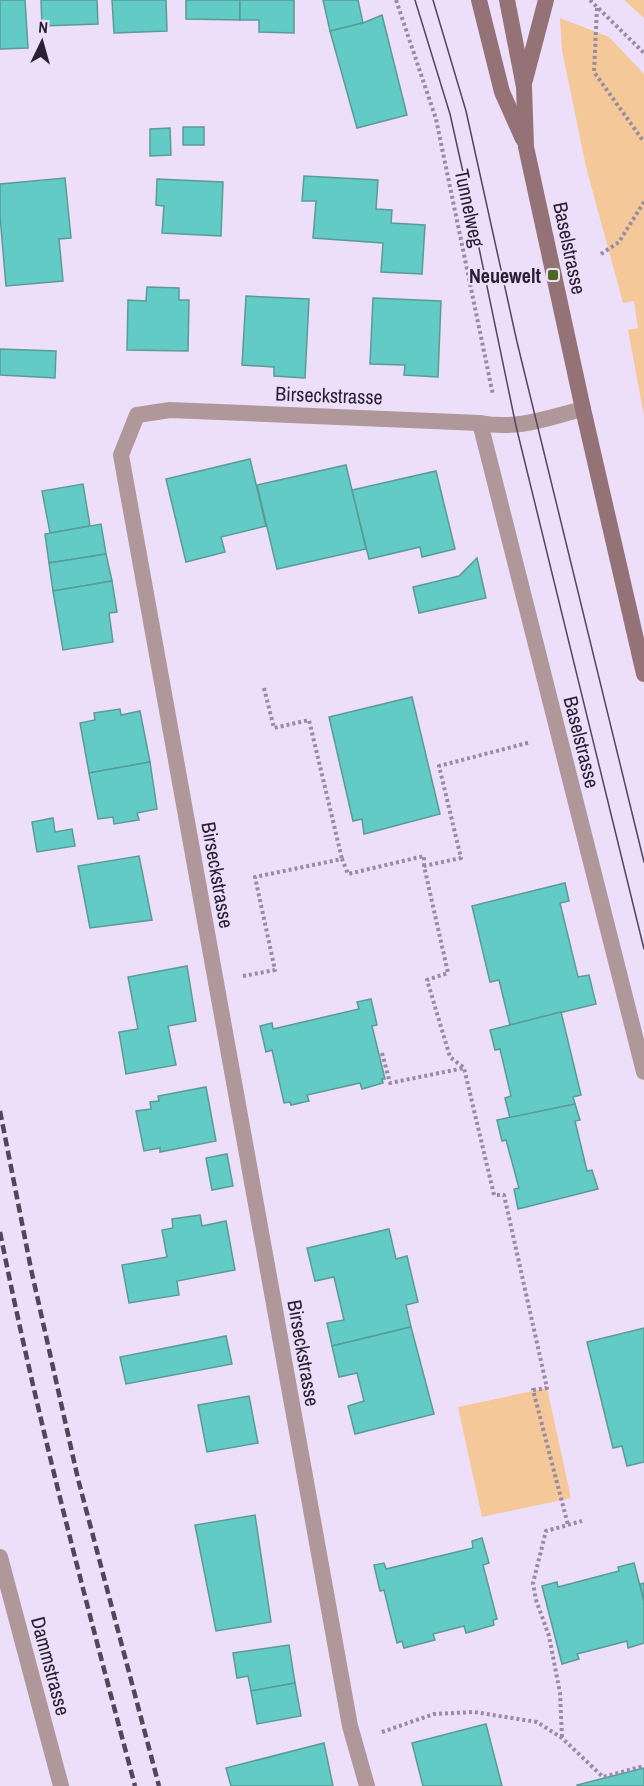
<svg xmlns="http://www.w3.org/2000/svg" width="644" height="1786" font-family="'Archivo Narrow',sans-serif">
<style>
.green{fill:#f4c898}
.building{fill:#62cbc5;stroke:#5a9b96;stroke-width:1.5}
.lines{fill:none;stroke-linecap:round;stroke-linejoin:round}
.path{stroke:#988ba2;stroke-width:4;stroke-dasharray:3 3;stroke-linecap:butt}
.minor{stroke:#b0979a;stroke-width:16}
.secondary{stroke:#957276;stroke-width:16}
.tram{stroke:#52475a;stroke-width:1.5}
.rail{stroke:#52475a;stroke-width:4.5;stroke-dasharray:9 4.5;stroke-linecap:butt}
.poi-dot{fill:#4a6a20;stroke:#eddefa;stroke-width:2}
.labels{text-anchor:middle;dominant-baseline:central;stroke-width:4.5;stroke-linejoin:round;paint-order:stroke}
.street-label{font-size:20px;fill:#2a2031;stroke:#eddefa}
.poi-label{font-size:20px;font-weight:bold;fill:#2a2031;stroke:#eddefa;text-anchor:end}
</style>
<rect width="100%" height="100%" fill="#eddefa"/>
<g class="green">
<path d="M624 0H644V18Z"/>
<path d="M560 18 609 37 644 74V416L628 330 638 328 634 301 623 303 586 167 562 50Z"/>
<path d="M547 1388 571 1498 482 1517 458 1407Z"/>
</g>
<g class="building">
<path d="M0 0H25L28 48 0 49Z"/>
<path d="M41 0H97L98 24 42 26Z"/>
<path d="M112 0H166L167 31 114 33Z"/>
<path d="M186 0H240V20L186 19Z"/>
<path d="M240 0H294V33L259 32V20H240Z"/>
<path d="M323 0H358L363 23 330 31Z"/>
<path d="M382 15 407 115 357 128 330 31 363 23Z"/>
<rect x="183" y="127" width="21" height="18"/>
<path d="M170 128 171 155 150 156V129Z"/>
<path d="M304 176 378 180 376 209 392 210 391 223 425 225 422 274 381 272 383 243 313 238 316 201H302Z"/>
<path d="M65 178 71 238 59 239 63 281 6 286 0 216V184Z"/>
<path d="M157 179 223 182 221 236 162 233 164 206 156 205Z"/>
<path d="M147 287 179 288V300H189L188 351 127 350 128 300 146 301Z"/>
<path d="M246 296 309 299 305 378 274 376V367L242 365Z"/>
<path d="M373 298 441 301 438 377 404 375 405 365 370 364Z"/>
<path d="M0 349 56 351 55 378 0 375Z"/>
<path d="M250 459 266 526 221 537 225 552 186 562 166 479Z"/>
<path d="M346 465 366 549 277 569 257 485Z"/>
<path d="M436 471 455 549 422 557 420 547 369 559 352 490Z"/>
<path d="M83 484 90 526 50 533 42 491Z"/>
<path d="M101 524 106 554 49 563 45 534Z"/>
<path d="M106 554 112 581 53 591 49 563Z"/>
<path d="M477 558 486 598 419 613 413 587 459 576Z"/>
<path d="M112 581 117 612 109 613 113 642 63 650 53 591Z"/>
<path d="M412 697 440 814 364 834 362 819 353 821 329 717Z"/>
<path d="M120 709 121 715 140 711 150 762 89 773 80 723 95 720 94 713Z"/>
<path d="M150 762 157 809 137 813 139 820 114 824 113 817 98 819 89 773Z"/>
<path d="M53 818 55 832 72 829 75 846 37 852 32 822Z"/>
<path d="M139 856 152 920 90 928 78 866Z"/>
<path d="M565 883 569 901 560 903 578 977 589 975 596 1004 510 1025 499 980 490 982 472 906Z"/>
<path d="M187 966 196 1021 168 1026 176 1065 126 1074 119 1032 138 1029 128 977Z"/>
<path d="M371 999 377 1025 372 1026 385 1079H382L383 1083 362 1089 360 1083 307 1095 309 1101 291 1105 290 1102 284 1103 272 1050 266 1052 260 1026 272 1023 273 1029 359 1009 357 1002Z"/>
<path d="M561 1012 581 1095 573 1097 575 1104 510 1118 505 1098 511 1096 500 1049 495 1050 490 1030Z"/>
<path d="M206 1087 216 1141 160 1152V1148L144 1151 136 1111 151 1109 150 1102 159 1101 158 1096Z"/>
<path d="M575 1104 580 1120 575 1121 587 1171 592 1170 598 1189 518 1209 514 1189 519 1188 506 1140 502 1141 497 1120Z"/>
<path d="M227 1154 233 1186 212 1190 206 1158Z"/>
<path d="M200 1215 202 1226 226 1221 235 1270 177 1281 179 1295 129 1303 122 1265 167 1257 162 1230 173 1228 172 1219Z"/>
<path d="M389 1229 396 1259 407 1256 418 1302 406 1305 411 1327 332 1346 327 1323 344 1320 334 1277 315 1281 307 1248Z"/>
<path d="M411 1327 434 1414 355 1434 348 1406 364 1401 357 1373 339 1377 332 1346Z"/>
<path d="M644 1328V1462L627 1466 622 1446 613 1448 587 1342Z"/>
<path d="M226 1336 232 1364 126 1384 120 1357Z"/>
<path d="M249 1396 258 1443 207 1452 198 1405Z"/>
<path d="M255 1515 271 1622 216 1631 195 1525Z"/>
<path d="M482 1538 489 1563 483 1565 497 1619 493 1620 494 1625 466 1633 464 1626 433 1634 435 1640 404 1648 402 1641 397 1643 384 1590 380 1591 374 1565 384 1563 386 1569 473 1548 472 1541Z"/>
<path d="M634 1563 644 1601V1643L628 1648 627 1641 577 1654 579 1659 562 1664 542 1586 557 1582 558 1587 619 1571 618 1567Z"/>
<path d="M644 1583V1601L640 1584Z"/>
<path d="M289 1645 295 1683 251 1691 248 1676 237 1678 233 1653Z"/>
<path d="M295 1683 301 1716 257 1724 251 1691Z"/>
<path d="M486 1724 502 1786H423L412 1743Z"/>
<path d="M324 1743 333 1786H231L226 1768Z"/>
<path d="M644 1768V1786H577V1785Z"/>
</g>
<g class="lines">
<g class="path">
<path d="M396 0 436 119 493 395"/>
<path d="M590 0 644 53"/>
<path d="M597 8 594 72 644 142"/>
<path d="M601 254 619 242 644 202"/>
<path d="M264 688 274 728 309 720 342 859"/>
<path d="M243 976 275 970 255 877 342 859 348 874 424 856V866"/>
<path d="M382 1053 390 1083 464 1068 494 1195H504L547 1388 533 1390 568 1525"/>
<path d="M463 1067 450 1057 427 980 448 973 424 866 461 858 439 766 531 742"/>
<path d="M382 1732 434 1714 474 1712 537 1722 562 1738 603 1777 644 1766"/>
<path d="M562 1737 560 1693 549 1636 536 1600 533 1583 546 1531 582 1521"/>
</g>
<g class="minor">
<path d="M480 423 644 1072"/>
<path d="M0 1557 61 1786"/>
<path d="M367 1786 350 1726 121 455 137 415 170 410 480 423C519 430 546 418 583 409"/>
</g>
<g class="secondary">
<path d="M479 0 502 92 523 139"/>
<path d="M507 0 524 87 526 147 583 409 644 674"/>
<path d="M525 80 546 0"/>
</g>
<g class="tram">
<path d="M415 0 450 114 467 190 516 426 644 949"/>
<path d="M433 0 466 111 517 342 644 862"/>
</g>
<g class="rail">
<path d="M0 1111 31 1269 78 1479 159 1786"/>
<path d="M0 1232C37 1418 86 1602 135 1786"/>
</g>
</g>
<rect class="poi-dot" x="547" y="269" width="12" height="12" rx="3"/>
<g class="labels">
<g class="street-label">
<text transform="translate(470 208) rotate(78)">Tunnelweg</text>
<text transform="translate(570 248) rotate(78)">Baselstrasse</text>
<text transform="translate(329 395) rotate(2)">Birseckstrasse</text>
<text transform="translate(582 742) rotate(76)">Baselstrasse</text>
<text transform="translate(218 875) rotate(80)">Birseckstrasse</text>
<text transform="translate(304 1353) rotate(80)">Birseckstrasse</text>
<text transform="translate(51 1666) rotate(75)">Dammstrasse</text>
</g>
<g class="poi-label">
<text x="541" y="275">Neuewelt</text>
</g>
</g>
<g transform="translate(42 42) rotate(5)" stroke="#eddefa" stroke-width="4.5" paint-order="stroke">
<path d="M0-4.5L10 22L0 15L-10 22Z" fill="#2a2031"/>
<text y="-9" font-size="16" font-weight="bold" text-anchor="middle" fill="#2a2031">N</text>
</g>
</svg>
